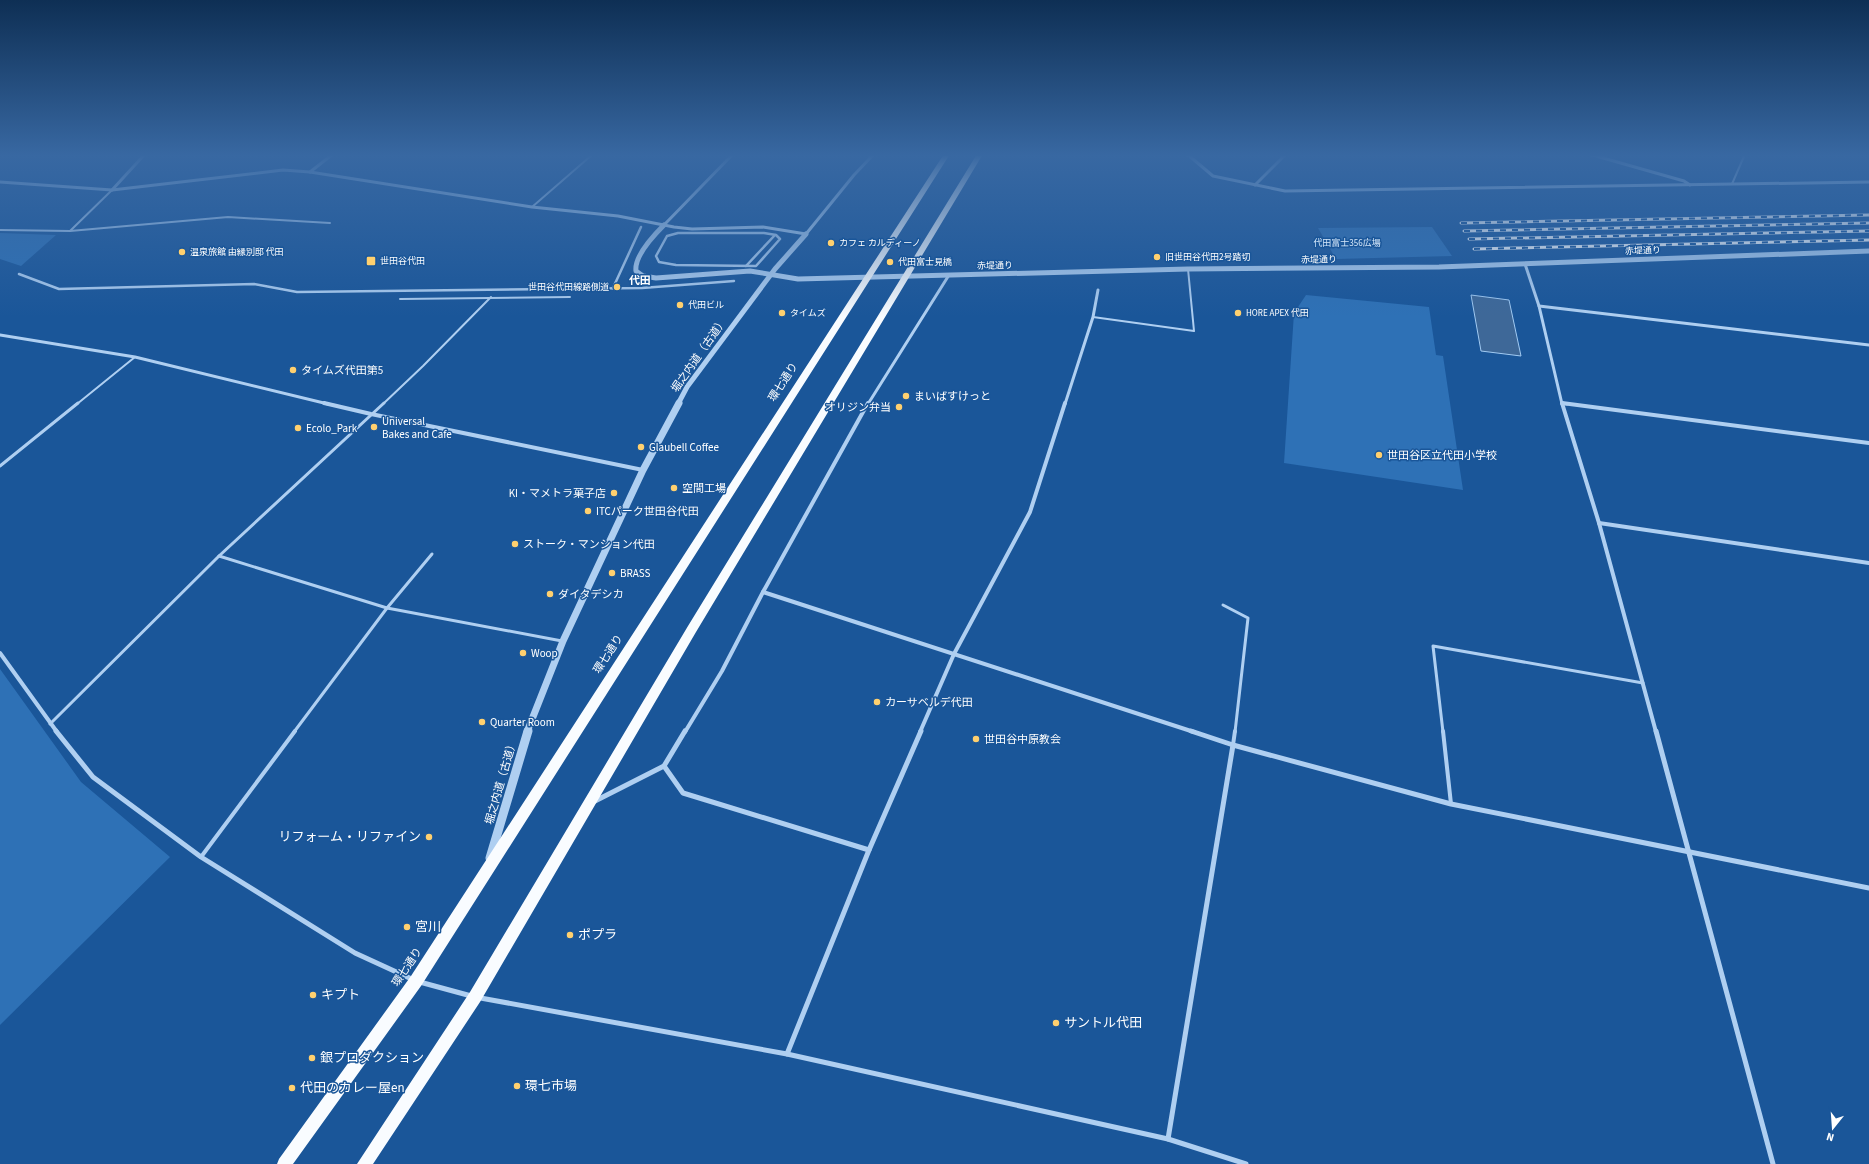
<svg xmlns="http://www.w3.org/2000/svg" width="1869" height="1164" font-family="'Source Sans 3','Noto Sans JP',sans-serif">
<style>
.green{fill:#2e71b6}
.water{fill:#3e6898;stroke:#a2cbf3}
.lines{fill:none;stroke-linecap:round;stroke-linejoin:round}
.service-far2{stroke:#afcff1;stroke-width:2}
.service-far1{stroke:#afcff1;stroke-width:3}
.service{stroke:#afcff1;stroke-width:4}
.pedestrian{stroke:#afcff1;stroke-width:2.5}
.minor-far2{stroke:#afcff1;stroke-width:3}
.minor-far1{stroke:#afcff1;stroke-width:4}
.minor{stroke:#afcff1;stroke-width:5}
.tertiary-far2{stroke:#afcff1;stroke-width:5}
.tertiary-far1{stroke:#afcff1;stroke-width:7}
.tertiary{stroke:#afcff1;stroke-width:9}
.primary{fill:#f9fcff;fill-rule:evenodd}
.rail-casing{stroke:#fff;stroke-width:3}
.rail{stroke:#1a5699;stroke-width:2;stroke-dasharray:6;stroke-linecap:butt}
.poi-dot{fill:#ffd06f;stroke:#1a5699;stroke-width:1.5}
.labels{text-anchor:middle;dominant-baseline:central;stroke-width:3;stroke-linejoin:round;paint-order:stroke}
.far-poi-label{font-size:9px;fill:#fff;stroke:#1a5699;text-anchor:start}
.far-park-label{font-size:9px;fill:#d7e9fb;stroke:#1a5699}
.far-street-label{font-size:9px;fill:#fff;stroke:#1a5699}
.far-quarter-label{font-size:11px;font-weight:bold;fill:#fff;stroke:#1a5699}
.street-label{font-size:11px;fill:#fff;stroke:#1a5699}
.poi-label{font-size:11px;fill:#fff;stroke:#1a5699;text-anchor:start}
.near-poi-label{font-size:13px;fill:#fff;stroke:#1a5699;text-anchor:start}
</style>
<rect width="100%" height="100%" fill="#1a5699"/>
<g class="green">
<path d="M1432 227 1452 256 1336 259 1318 228Z"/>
<path d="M0 233 56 235 21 266 0 259Z"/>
<path d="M1306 295 1429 307 1436 355 1443 356 1463 490 1284 463 1294 313Z"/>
<path d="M0 669 81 782 170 857 0 1025Z"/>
</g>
<path class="water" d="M1471 295 1509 300 1521 356 1481 351Z"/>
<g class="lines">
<g class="service-far2">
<path d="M1732 184 1745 154"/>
<path d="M532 207 593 154"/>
<path d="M0 230 70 231 228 217 330 223"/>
<path d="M70 231 112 190"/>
<path d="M400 299 570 297"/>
<path d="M1093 317 1194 331 1188 269"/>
<path d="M77 404 135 357"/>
<path d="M383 404 423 366 491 297"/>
</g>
<g class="service-far1">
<path d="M0 466 78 403"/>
<path d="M219 556 387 608 562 641"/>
<path d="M1223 605 1248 618 1235 732"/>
<path d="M50 724 219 556 384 403"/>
<path d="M294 732 387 608 432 554"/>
<path d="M1443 732 1433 646 1643 683"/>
</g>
<g class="service">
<path d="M1443 731 1451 804"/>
<path d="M1233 745 1235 731"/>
<path d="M201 857 295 731"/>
</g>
<g class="pedestrian">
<path d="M678 233H764L776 235 780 239 756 266 676 265 659 262 656 256 667 236Z"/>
<path d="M746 266 775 235"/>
<path d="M19 274 59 289 254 284 297 292 642 288 734 281"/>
<path d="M613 288 641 227"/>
</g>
<g class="minor-far2">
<path d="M1187 154 1213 176 1285 191 1869 182"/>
<path d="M1589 154 1684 181 1690 185"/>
<path d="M310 172 333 154"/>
<path d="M0 182 112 190 283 170 310 172 532 207 618 216 674 227 692 229 763 227 806 234 854 175 874 154"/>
<path d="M1255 185 1286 154"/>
<path d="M112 190 145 154"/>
<path d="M664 225 733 154"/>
<path d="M1525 264 1539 306 1562 404"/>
<path d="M1539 306 1869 345"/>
<path d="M0 335 135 357 328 404"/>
<path d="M1562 403 1567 404"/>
<path d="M868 404 949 275"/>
<path d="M1065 404 1093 317 1098 290"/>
</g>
<g class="minor-far1">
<path d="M324 403 371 414 643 470"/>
<path d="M1562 403 1599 523 1656 732"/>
<path d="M1562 403 1869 443"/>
<path d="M1599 523 1869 563"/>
<path d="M763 592 1194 732"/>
<path d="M0 653 57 732"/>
<path d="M685 732 722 671 763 592 868 403"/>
<path d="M920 732 954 654 1030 512 1065 403"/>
</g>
<g class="minor">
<path d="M56 731 93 777 201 857 355 953 416 981 475 997 787 1054 1168 1139 1246 1164"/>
<path d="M1191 731 1233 745 1451 804 1869 888"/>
<path d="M1656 731 1773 1164"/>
<path d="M664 766 683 793 869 850"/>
<path d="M595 801 664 766 685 731"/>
<path d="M787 1054 869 850 921 731"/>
<path d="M1168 1139 1233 745"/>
</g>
<g class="tertiary-far2">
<path d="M664 225C654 235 634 256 636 271L643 276 656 278 750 271 798 279 1188 269 1439 267 1869 251"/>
<path d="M678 404 687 387 775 269 806 234"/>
</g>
<path class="tertiary-far1" d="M527 732 563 641 643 470 679 403"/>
<path class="tertiary" d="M490 858 528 731"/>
<g class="primary">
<path d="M944 154H950L421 986 293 1164H277L279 1159 411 976Z"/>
<path d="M977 154H983L696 632 480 1002 373 1164H357L470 992 688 626Z"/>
</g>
<defs>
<g id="rail">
<path d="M1461 223 1869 215"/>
<path d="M1464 231 1869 223"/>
<path d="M1469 239 1869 231"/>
<path d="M1474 249 1869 240"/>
</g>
</defs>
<use href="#rail" class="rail-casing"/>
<use href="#rail" class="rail"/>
</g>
<linearGradient id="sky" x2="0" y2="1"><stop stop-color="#0e2f54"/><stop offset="0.49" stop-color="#3868a2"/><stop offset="1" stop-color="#3868a2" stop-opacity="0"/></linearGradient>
<rect width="1869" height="317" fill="url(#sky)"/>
<g class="poi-dot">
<circle cx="831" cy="243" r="4"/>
<circle cx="182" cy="252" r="4"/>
<circle cx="1157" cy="257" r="4"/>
<rect x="366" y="256" width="10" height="10" rx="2"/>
<circle cx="890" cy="262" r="4"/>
<circle cx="617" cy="287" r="4"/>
<circle cx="680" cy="305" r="4"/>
<circle cx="782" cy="313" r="4"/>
<circle cx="1238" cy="313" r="4"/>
<circle cx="293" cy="370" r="4"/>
<circle cx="906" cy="396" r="4"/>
<circle cx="899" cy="407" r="4"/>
<circle cx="374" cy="427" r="4"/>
<circle cx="298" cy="428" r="4"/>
<circle cx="641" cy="447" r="4"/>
<circle cx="1379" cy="455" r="4"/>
<circle cx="674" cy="488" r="4"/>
<circle cx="614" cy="493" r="4"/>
<circle cx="588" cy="511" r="4"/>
<circle cx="515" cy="544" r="4"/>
<circle cx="612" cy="573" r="4"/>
<circle cx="550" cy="594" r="4"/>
<circle cx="523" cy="653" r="4"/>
<circle cx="877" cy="702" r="4"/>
<circle cx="482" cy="722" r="4"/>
<circle cx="976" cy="739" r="4"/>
<circle cx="429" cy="837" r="4"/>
<circle cx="407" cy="927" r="4"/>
<circle cx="570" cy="935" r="4"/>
<circle cx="313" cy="995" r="4"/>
<circle cx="1056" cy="1023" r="4"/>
<circle cx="312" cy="1058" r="4"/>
<circle cx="517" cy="1086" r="4"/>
<circle cx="292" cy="1088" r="4"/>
</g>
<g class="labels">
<g class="far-poi-label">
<text x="839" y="243">カフェ カルディーノ</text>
<text x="190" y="252">温泉旅館 由縁別邸 代田</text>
<text x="1165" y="257">旧世田谷代田2号踏切</text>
<text x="380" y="261">世田谷代田</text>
<text x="898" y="262">代田富士見橋</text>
<text x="609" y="287" text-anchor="end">世田谷代田線路側道</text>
<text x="688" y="305">代田ビル</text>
<text x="790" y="313">タイムズ</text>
<text x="1246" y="313">HORE APEX 代田</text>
</g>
<g class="far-park-label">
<text x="1347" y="243">代田富士356広場</text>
</g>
<g class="far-street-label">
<text transform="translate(1643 251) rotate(-2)">赤堤通り</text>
<text transform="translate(1319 260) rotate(-1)">赤堤通り</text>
<text transform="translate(995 266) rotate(-1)">赤堤通り</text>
</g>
<g class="far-quarter-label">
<text x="640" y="280">代田</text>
</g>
<g class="street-label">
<text transform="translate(699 355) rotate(-55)">堀之内道（古道）</text>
<text transform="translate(783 382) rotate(-57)">環七通り</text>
<text transform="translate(608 654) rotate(-57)">環七通り</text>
<text transform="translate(501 782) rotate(-74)">堀之内道（古道）</text>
<text transform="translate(407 967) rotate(-56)">環七通り</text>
</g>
<g class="poi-label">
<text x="301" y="370">タイムズ代田第5</text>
<text x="914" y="396">まいばすけっと</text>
<text x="891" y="407" text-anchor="end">オリジン弁当</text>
<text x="382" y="421">Universal<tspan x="382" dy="13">Bakes and Cafe</tspan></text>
<text x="306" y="428">Ecolo_Park</text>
<text x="649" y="447">Glaubell Coffee</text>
<text x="1387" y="455">世田谷区立代田小学校</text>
<text x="682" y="488">空間工場</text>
<text x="606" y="493" text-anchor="end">KI・マメトラ菓子店</text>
<text x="596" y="511">ITCパーク世田谷代田</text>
<text x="523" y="544">ストーク・マンション代田</text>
<text x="620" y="573">BRASS</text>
<text x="558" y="594">ダイタデシカ</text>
<text x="531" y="653">Woop</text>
<text x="885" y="702">カーサベルデ代田</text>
<text x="490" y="722">Quarter Room</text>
<text x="984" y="739">世田谷中原教会</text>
</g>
<g class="near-poi-label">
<text x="421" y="837" text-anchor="end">リフォーム・リファイン</text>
<text x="415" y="927">宮川</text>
<text x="578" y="935">ポプラ</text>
<text x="321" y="995">キプト</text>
<text x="1064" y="1023">サントル代田</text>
<text x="320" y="1058">銀プロダクション</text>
<text x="525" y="1086">環七市場</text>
<text x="300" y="1088">代田のカレー屋en</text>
</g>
</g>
<g transform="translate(1833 1128) rotate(197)" stroke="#1a5699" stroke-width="3" paint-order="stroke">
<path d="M0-3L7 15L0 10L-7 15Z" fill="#ffffff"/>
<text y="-6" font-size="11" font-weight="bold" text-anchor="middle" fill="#ffffff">N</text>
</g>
</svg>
